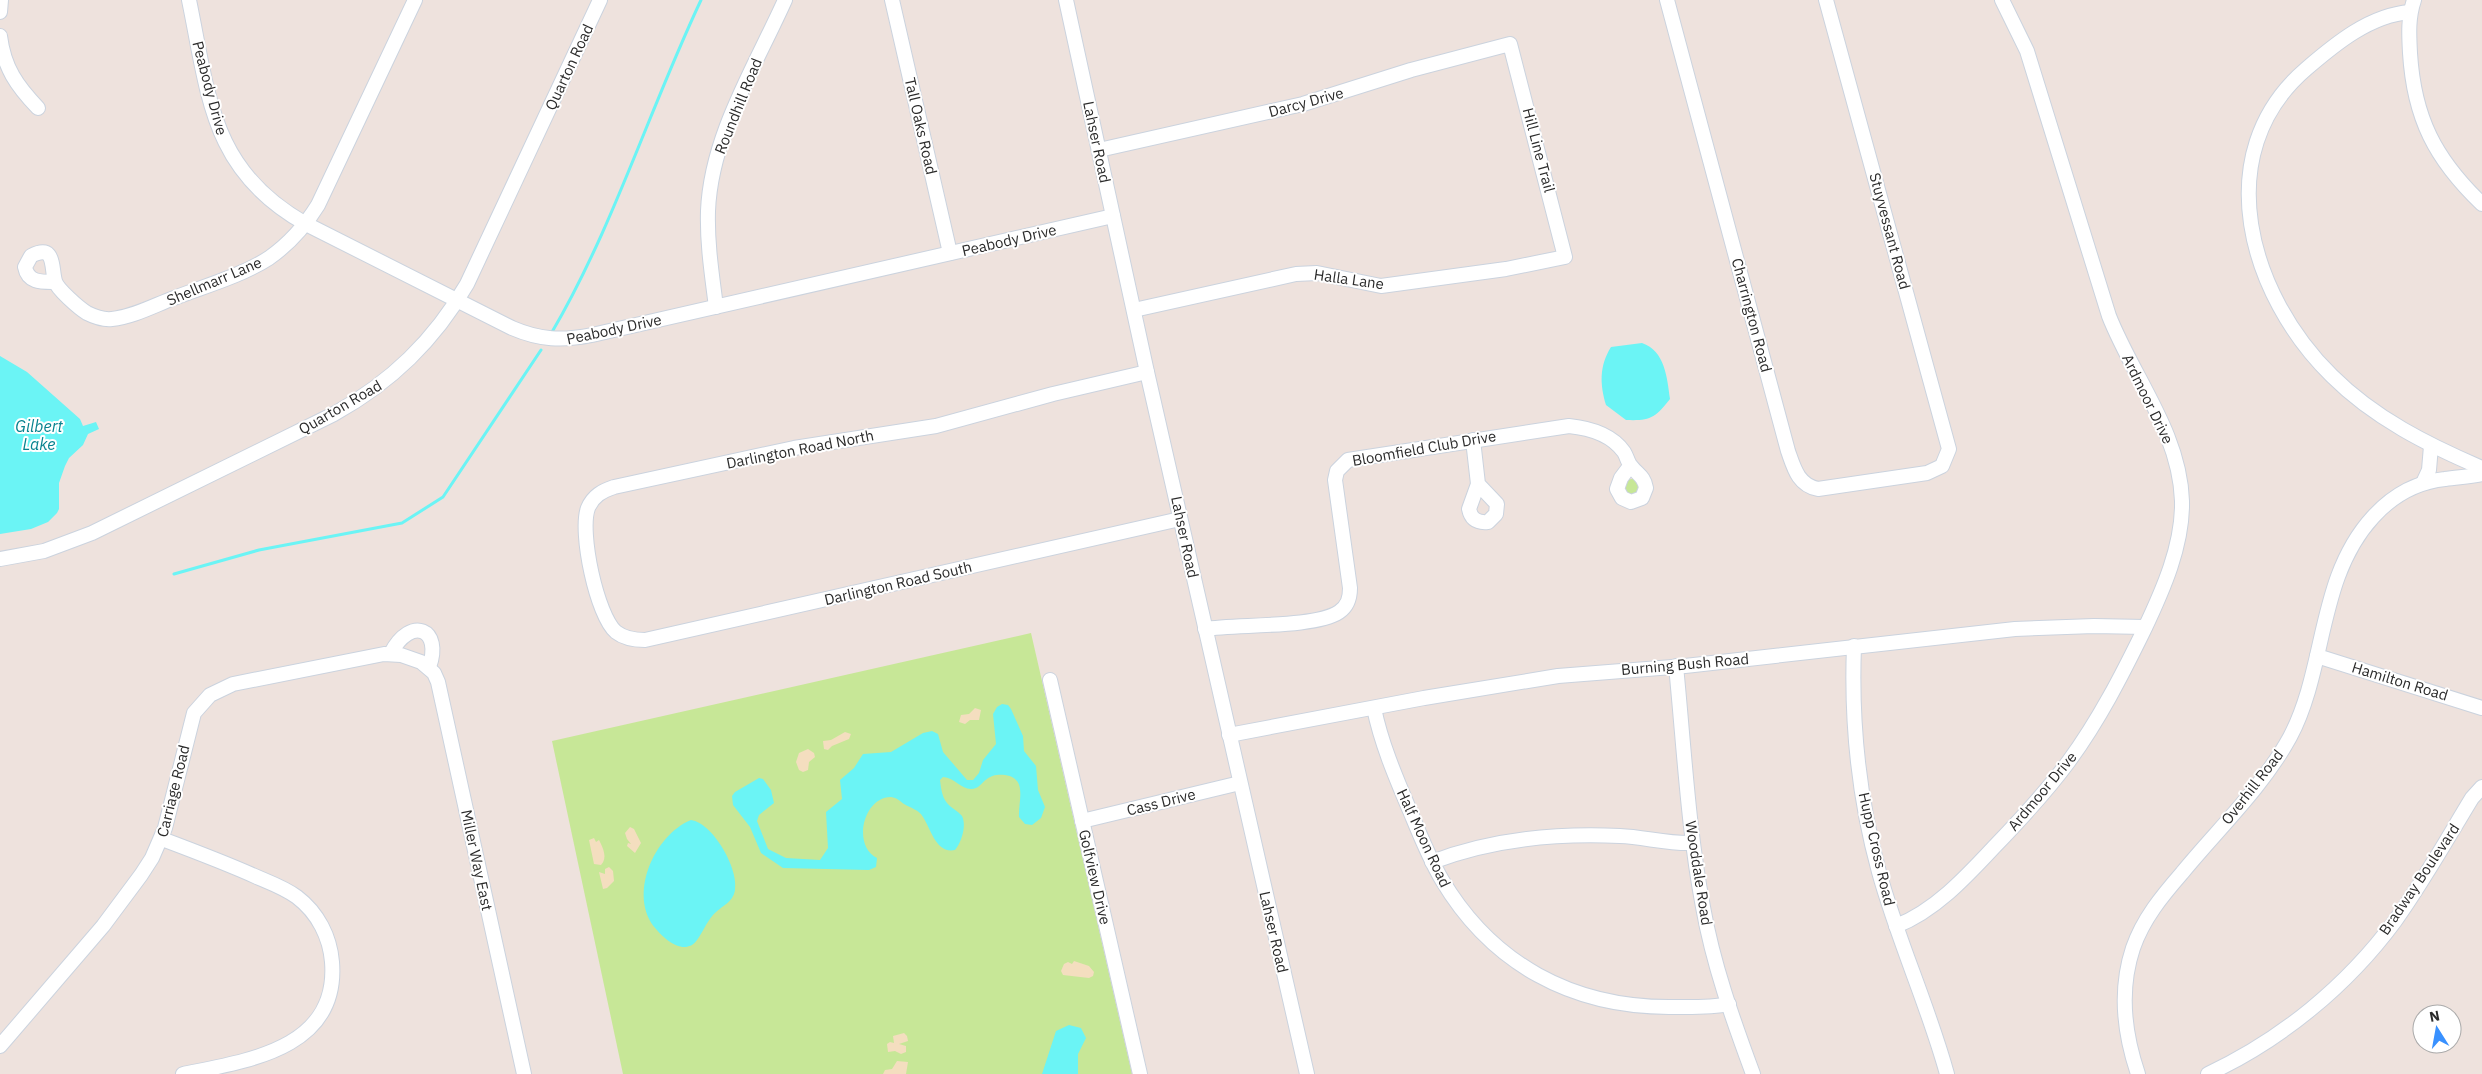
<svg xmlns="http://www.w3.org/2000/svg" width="2482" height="1074" font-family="'IBM Plex Sans',sans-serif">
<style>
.green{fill:#c7e797}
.sand{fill:#f4debf}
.water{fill:#6bf4f5}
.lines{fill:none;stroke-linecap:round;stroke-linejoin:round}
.stream{stroke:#6bf4f5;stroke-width:3}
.minor-casing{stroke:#cbd3de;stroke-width:16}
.minor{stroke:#fff;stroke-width:14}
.labels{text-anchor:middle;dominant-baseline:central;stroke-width:4;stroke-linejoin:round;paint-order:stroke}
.street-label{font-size:15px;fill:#2b2b2b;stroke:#fff}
.water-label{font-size:16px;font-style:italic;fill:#08838f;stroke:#fff}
</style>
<rect width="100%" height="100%" fill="#eee2dd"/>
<g class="green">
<circle cx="1632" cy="487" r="8"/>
<path d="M1031 633 1132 1074H623L552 741Z"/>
</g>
<g class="sand">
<path d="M975 708 981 710 979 720H970L965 724 959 722 961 715 969 714Z"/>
<path d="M845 732 851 734 849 739 832 746 828 750 824 749 823 741 831 740Z"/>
<path d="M808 749 814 753 815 757 809 762 808 770 803 772 799 770 796 762 799 753Z"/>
<path d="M630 827 634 829 641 843 635 853 627 846 628 843 631 844 627 839 625 833Z"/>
<path d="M594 838 596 842 599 840C603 848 608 858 601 865L594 864 589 840Z"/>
<path d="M609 867 613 871 614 881 607 888 603 889 599 872 605 874V869Z"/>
<path d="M1074 961 1089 966 1094 972 1093 976 1089 978 1063 975 1061 971 1064 964 1068 962 1072 964Z"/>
<path d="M904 1033 907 1036 908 1041 899 1044 906 1046V1052L901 1054 895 1051 888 1052 887 1044 890 1042 894 1043 893 1036Z"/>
<path d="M897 1061 908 1062 906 1074H883L885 1070 892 1069Z"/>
</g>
<g class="water">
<path d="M1642 343C1665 351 1667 377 1670 399 1655 418 1650 421 1626 420L1606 405C1600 385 1599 366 1611 347Z"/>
<path d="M0 356 27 372 80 419 83 426 96 422 99 429 88 434 83 445 69 458 65 466 59 483V509L57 513 48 522 31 529 0 534Z"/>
<path d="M1002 704 1008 705 1011 709 1023 736 1024 751 1036 766 1038 790 1045 807 1041 818 1032 825 1025 824 1019 817C1018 802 1028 778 1005 775 999 774 991 775 987 779 981 783 979 789 971 789 961 789 955 778 943 777L940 780C941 788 942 797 947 803 951 808 958 811 962 816 967 826 961 843 955 850 936 854 931 829 923 817 919 810 911 808 904 804 900 801 897 798 891 797 863 797 852 846 877 858L876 867 869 870 783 868 761 853 750 827 733 805 732 796 735 792 759 778 763 779 771 790 774 803 759 815 757 821 768 849 786 858 820 860 828 848 826 812 842 799 840 780 854 768 863 754 891 752 923 733 932 731 938 734 943 752 967 780H973L979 773 983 760 996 744 993 714 997 707Z"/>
<path d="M691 820C713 823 739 869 735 890 733 903 721 906 713 915 706 923 703 932 697 940 685 957 664 939 656 929 627 896 654 835 691 820Z"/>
<path d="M1069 1025 1081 1028 1086 1038 1078 1054V1074H1042L1056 1031Z"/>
</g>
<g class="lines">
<g class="stream">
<path d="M552 332C613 228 649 110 701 0"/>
<path d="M174 574 259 550 402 523 443 497 541 350"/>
</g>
<defs>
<g id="minor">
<path d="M189 0C209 97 211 171 306 224L512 328C540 340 562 341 592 335L1113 216"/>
<path d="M892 0 950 253"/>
<path d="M1066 0 1147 372 1307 1074"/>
<path d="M1667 0 1788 451C1794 468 1798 485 1818 489L1927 473 1942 466 1949 449 1826 0"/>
<path d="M2414 0C2408 18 2409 34 2410 53 2414 118 2435 159 2482 204"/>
<path d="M0 12 1 0"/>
<path d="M2410 12C2370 15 2335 44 2306 69 2207 154 2250 296 2332 376 2374 418 2428 445 2482 468"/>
<path d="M0 36C4 68 17 86 38 108"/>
<path d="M1099 150 1303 104 1411 70 1510 44 1565 257 1506 269 1381 286 1317 273 1296 274 1134 310"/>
<path d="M55 282C42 282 28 283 25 267L31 256C56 243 51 268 55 281 57 289 79 308 87 313 95 317 103 320 112 319 133 317 155 305 174 298 205 286 241 276 269 258 289 244 305 226 318 205L415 0"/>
<path d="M716 307C712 275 707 244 708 211 711 136 755 67 785 0"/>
<path d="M1147 372 1053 394 936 426 794 448 614 487C602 491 593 496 588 508 579 532 597 616 616 632 625 639 635 640 645 640L1180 519"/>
<path d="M1473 440 1478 484 1469 509C1471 519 1477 523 1488 522L1496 514 1497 504 1478 484"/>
<path d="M2423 483 2429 470 2431 446"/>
<path d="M0 559 44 551 92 533 334 414C391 382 434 341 467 284L600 0"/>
<path d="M1205 629C1237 624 1315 628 1339 612 1348 606 1350 598 1350 588L1335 480 1337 471 1348 460 1569 426C1589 428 1612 435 1624 452 1627 457 1628 463 1631 466 1638 475 1644 476 1646 488L1642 498 1631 502 1622 498 1617 489 1621 478 1630 466"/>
<path d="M1854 646C1851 722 1859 799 1879 872 1898 941 1928 1005 1947 1074"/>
<path d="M391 653C411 615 443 629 429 667"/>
<path d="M2317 656 2482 708"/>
<path d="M1676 666C1684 747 1688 828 1703 907 1713 964 1733 1020 1753 1074"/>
<path d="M1050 680 1140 1074"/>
<path d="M1374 708C1381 743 1396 778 1410 811 1420 835 1429 858 1442 880 1492 964 1572 1007 1669 1007 1689 1007 1710 1008 1729 1004"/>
<path d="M1229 735 1424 698 1558 676 1685 666 2015 629 2094 626 2145 627"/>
<path d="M1082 821 1240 783"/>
<path d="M162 839C194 851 226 863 257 877 271 883 285 888 297 897 318 913 330 937 332 962 339 1049 247 1061 183 1074"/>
<path d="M1432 862C1492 839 1556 833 1620 836 1644 837 1668 844 1692 843"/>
<path d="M1896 926C1935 911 1967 876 1995 846 2021 819 2047 791 2069 761 2099 720 2122 675 2144 630 2163 590 2183 545 2182 501 2180 433 2133 377 2109 316L2027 51 2002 0"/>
<path d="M0 1046 103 926 141 875 152 858 165 828 194 713 210 695 233 684 384 654 401 655 421 662 434 673 438 682 524 1074"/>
<path d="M2138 1074C2124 1033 2119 990 2133 948 2143 919 2162 896 2182 873 2218 829 2262 788 2290 737 2327 667 2317 578 2373 517 2392 496 2417 482 2445 479 2457 477 2470 477 2482 474"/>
<path d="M2208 1074C2281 1040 2347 986 2395 921 2423 882 2447 839 2472 798L2482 787"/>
</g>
</defs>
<use href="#minor" class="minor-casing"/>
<use href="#minor" class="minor"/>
</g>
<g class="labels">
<g class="street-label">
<text transform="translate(569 67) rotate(-65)">Quarton Road</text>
<text transform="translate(210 88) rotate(75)">Peabody Drive</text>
<text transform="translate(1306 102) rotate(-15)">Darcy Drive</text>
<text transform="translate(738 106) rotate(-68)">Roundhill Road</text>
<text transform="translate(921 126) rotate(77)">Tall Oaks Road</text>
<text transform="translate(1097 142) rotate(78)">Lahser Road</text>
<text transform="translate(1539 150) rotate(75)">Hill Line Trail</text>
<text transform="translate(1890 231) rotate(75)">Stuyvessant Road</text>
<text transform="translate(1009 240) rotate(-13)">Peabody Drive</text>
<text transform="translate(1349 279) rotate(8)">Halla Lane</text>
<text transform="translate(214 281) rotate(-23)">Shellmarr Lane</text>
<text transform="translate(1752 315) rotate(75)">Charrington Road</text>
<text transform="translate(614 329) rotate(-12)">Peabody Drive</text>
<text transform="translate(2148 399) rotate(64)">Ardmoor Drive</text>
<text transform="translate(340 407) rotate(-30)">Quarton Road</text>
<text transform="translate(1424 448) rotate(-10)">Bloomfield Club Drive</text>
<text transform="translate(800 449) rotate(-11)">Darlington Road North</text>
<text transform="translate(1185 537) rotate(78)">Lahser Road</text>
<text transform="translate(898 583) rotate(-13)">Darlington Road South</text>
<text transform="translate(1685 664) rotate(-5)">Burning Bush Road</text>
<text transform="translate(2400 681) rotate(17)">Hamilton Road</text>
<text transform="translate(2252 787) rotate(-52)">Overhill Road</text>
<text transform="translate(173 791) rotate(-76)">Carriage Road</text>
<text transform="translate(2042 791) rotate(-50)">Ardmoor Drive</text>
<text transform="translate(1161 802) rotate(-14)">Cass Drive</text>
<text transform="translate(1424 838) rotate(65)">Half Moon Road</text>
<text transform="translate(1877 849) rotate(77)">Hupp Cross Road</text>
<text transform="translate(477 860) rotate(78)">Miller Way East</text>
<text transform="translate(1699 873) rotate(81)">Wooddale Road</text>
<text transform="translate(1095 877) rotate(77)">Golfview Drive</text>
<text transform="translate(2419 879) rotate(-56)">Bradway Boulevard</text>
<text transform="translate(1274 932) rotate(77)">Lahser Road</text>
</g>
<g class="water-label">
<text x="39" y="426">Gilbert<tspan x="39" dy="18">Lake</tspan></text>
</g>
</g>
<g transform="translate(2437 1029) rotate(349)"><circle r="24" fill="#ffffff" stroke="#aaaaaa"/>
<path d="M0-4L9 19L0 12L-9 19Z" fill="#3991ff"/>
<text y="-8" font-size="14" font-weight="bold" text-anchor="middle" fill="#2b2b2b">N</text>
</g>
</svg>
